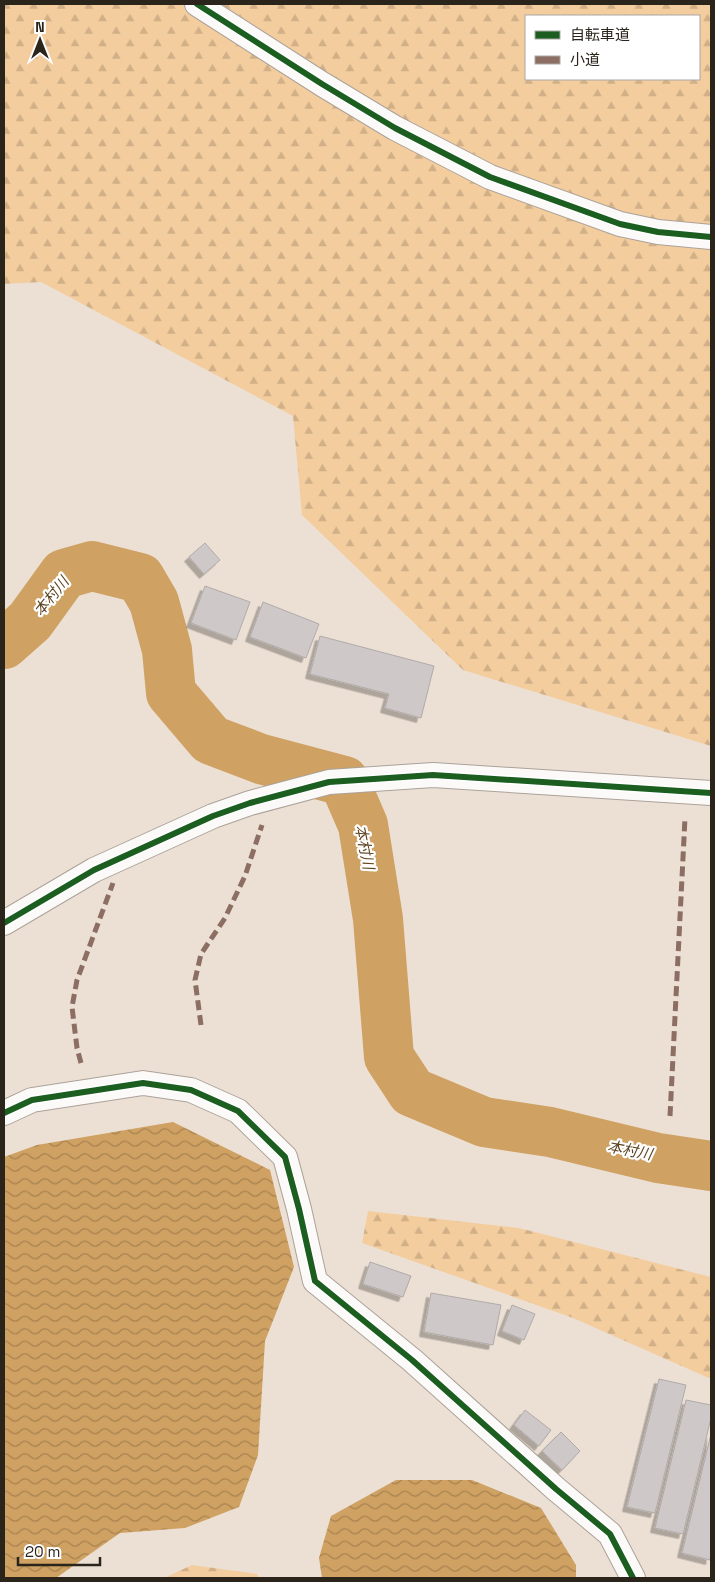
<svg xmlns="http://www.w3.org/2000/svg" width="715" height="1582" font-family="'Space Grotesk','Noto Sans JP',sans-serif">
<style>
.forest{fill:url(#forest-firs);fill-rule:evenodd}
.water{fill:url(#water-waves)}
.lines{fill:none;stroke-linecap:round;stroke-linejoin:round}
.river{stroke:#cfa162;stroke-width:50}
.building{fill:#cfc8c8;stroke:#b0aaa9;filter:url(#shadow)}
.minor-casing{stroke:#aba299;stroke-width:26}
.minor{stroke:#fcfaf9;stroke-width:24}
.quiet{stroke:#8d6e63;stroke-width:5;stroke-dasharray:10 5;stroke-linecap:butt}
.cycleway-casing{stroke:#fff;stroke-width:9}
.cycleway{stroke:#1b5e20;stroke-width:6}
.labels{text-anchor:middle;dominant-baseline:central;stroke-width:4.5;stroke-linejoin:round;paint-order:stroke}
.water-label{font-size:15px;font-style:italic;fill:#5e4422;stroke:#fff}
</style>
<defs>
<pattern id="forest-firs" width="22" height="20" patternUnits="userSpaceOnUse" patternTransform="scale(1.25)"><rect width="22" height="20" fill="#f4cd9e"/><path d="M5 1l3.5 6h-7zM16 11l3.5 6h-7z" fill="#d1b088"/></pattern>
<pattern id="water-waves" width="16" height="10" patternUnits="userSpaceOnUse" patternTransform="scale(1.25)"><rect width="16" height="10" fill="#cfa162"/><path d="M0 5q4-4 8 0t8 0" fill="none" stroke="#a88350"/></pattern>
<filter id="shadow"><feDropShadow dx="-4.5" dy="4.5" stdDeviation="0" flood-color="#0004"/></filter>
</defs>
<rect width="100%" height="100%" fill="#ece0d4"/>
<g class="forest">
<path d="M4 4H711V746L463 670 302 515 293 416 41 282 4 284ZM526 16H699V79H526Z"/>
<path d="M368 1211 519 1228 711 1277V1379L573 1318 362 1243Z"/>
<path d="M192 1565 257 1574 259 1578H164Z"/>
</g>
<g class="water">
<path d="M173 1122 270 1170 294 1267 265 1341 258 1455 239 1507 185 1528 120 1533 56 1578H4V1157L37 1145Z"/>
<path d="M396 1480H472L541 1508 576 1565V1578H322L319 1558 331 1516Z"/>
</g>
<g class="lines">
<path class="river" d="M4 644 30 621 64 574 92 566 140 578 154 602 167 650 171 693 211 740 261 759 344 781 363 825 378 919 389 1057 412 1092 484 1122 550 1132 658 1158 711 1166"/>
</g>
<g class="building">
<path d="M205 543 220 560 204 574 189 557Z"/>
<path d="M205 586 250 602 236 640 191 623Z"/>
<path d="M263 602 319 624 306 658 250 637Z"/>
<path d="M320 636 434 666 421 718 385 708 389 694 310 674Z"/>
<path d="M370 1262 411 1276 403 1297 363 1284Z"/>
<path d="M431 1293 501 1305 493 1345 424 1332Z"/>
<path d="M512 1305 535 1314 524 1340 502 1331Z"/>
<path d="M659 1379 686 1385 655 1513 627 1507Z"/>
<path d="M686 1400 711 1405V1418L683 1534 655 1528Z"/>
<path d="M525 1410 551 1430 539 1446 514 1425Z"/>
<path d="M561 1432 580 1451 562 1470 542 1451Z"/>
<path d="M711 1434V1554L710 1560 682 1553Z"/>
</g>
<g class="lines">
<defs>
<g id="minor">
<path d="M197 4 322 84 395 128 490 177 620 224 658 232 711 237"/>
<path d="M4 923 94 870 213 816 250 803 329 782 433 775 711 793"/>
<path d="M4 1113 32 1100 143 1083 191 1090 238 1111 285 1157 299 1209 315 1281 412 1360 556 1489 610 1534 633 1578"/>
</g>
</defs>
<use href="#minor" class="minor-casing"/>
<use href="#minor" class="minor"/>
<g class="quiet">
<path d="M201 1025 195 980 201 954 225 918 245 876 262 825"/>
<path d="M81 1063 77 1048 72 1007 77 980 113 883"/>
<path d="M670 1116 685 818"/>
</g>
<defs>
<g id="cycleway">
<path d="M197 4 322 84 395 128 490 177 620 224 658 232 711 237"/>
<path d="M4 923 94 870 213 816 250 803 329 782 433 775 711 793"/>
<path d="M4 1113 32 1100 143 1083 191 1090 238 1111 285 1157 299 1209 315 1281 412 1360 556 1489 610 1534 633 1578"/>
</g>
</defs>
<use href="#cycleway" class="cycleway-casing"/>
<use href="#cycleway" class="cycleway"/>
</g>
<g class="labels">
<g class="water-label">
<text transform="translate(51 596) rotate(-51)">本村川</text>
<text transform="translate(365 847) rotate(79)">本村川</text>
<text transform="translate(630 1150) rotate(11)">本村川</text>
</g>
</g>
<rect width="715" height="1582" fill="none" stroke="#2b241b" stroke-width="10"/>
<rect x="525" y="15" width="175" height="65" fill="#ffffff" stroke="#aaa7a4"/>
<rect x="535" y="31" width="25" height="8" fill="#1b5e20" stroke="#aaa7a4"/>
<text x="570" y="40" font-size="15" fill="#2b241b">自転車道</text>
<rect x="535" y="56" width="25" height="8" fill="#8d6e63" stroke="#aaa7a4"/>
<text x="570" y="65" font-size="15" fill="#2b241b">小道</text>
<g transform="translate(40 40)" stroke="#ffffff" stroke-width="4" paint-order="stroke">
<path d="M0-4L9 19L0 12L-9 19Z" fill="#2b241b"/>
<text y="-8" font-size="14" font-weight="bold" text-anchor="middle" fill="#2b241b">N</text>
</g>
<path d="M18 1557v8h82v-8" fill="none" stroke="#2b241b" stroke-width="2.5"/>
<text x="25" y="1557" font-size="15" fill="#2b241b" stroke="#ffffff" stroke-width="4" paint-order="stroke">20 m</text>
</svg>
